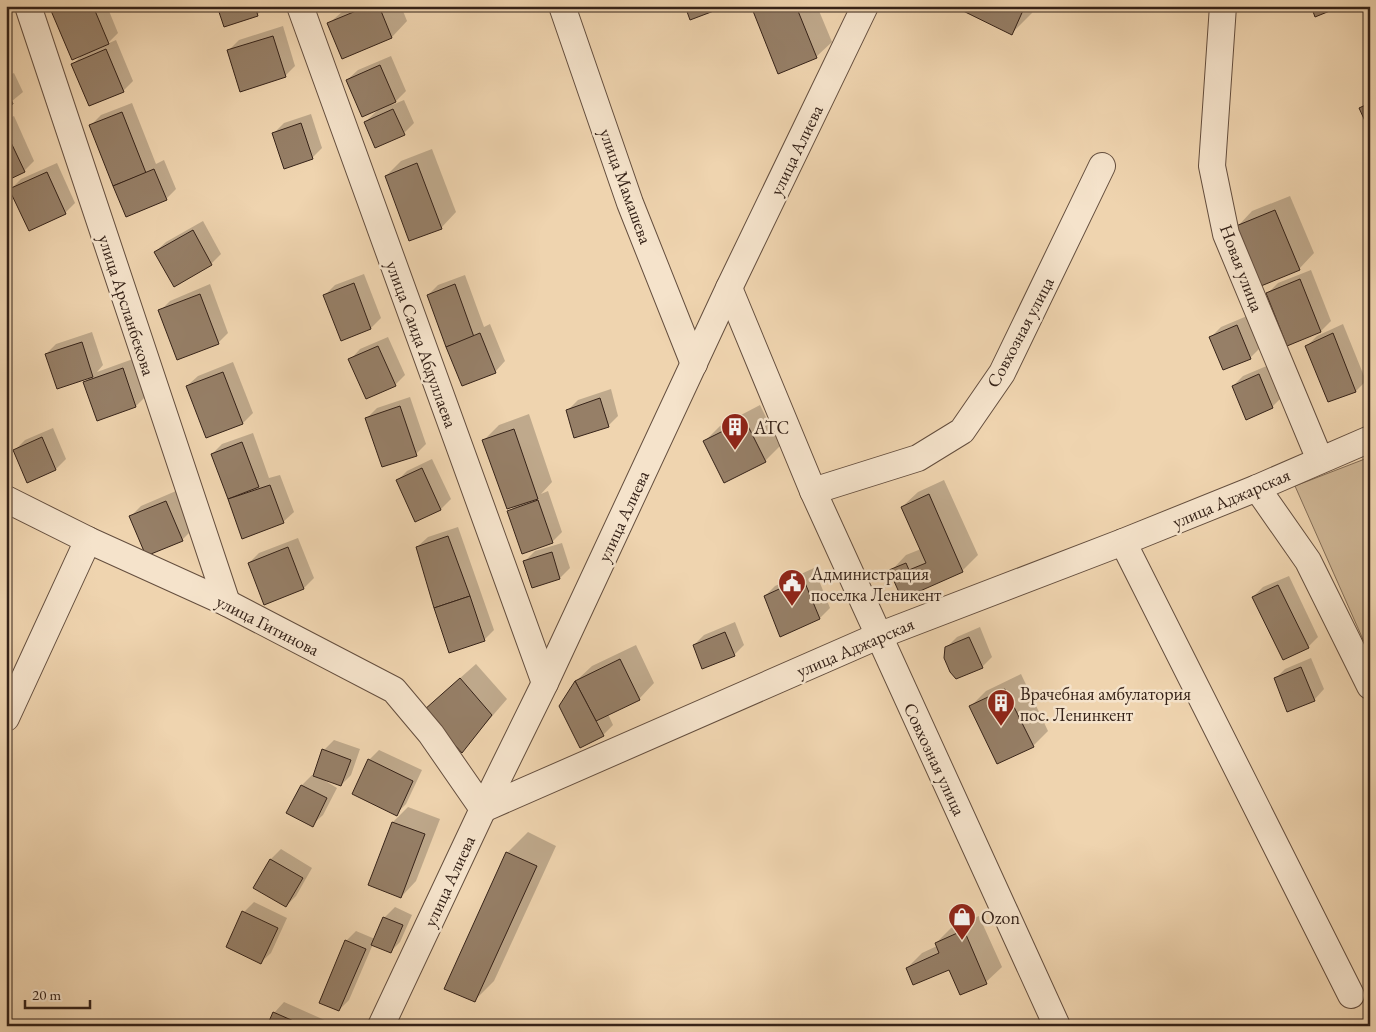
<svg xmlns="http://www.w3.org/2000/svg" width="1376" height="1032" font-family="'EB Garamond',serif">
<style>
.green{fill:#cfb695;stroke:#826c56}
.shadow{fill:#0003}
.building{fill:#967f67;stroke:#352218}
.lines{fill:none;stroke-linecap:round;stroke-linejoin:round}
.minor-casing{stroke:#644e3e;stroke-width:28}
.minor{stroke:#f5e3cb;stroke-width:26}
.labels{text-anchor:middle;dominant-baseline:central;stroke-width:5;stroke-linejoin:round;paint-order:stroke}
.street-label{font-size:18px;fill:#352218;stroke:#f5e3cb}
.poi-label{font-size:18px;fill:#352218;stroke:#f5e3cb;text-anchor:start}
</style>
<rect width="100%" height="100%" fill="#efd4af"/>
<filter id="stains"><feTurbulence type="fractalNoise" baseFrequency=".004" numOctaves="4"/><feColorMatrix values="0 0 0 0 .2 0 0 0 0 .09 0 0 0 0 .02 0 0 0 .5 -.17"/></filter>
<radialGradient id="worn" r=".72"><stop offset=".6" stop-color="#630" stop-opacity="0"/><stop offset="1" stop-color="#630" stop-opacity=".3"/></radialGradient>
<path class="green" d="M1370 457V653H1369L1295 486Z"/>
<g class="shadow">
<path d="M50 6H107L118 33 107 44 116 40 133 81 123 91 73 64 84 53Z"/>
<path d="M218 6H266L258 14 225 26Z"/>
<path d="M349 6H401L407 21 392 37 342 57 328 24Z"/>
<path d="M752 6H817L832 42 816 57Z"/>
<path d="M955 6H1035L1032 13 1012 33Z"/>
<path d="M283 26 295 66 285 76 229 50 239 40Z"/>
<path d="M391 56 406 91 392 105 404 100 414 123 404 133 365 122 379 109 347 80 358 70Z"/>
<path d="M14 73 23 92 6 106V77Z"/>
<path d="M1370 99V129L1361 108Z"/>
<path d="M132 103 156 164 164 160 176 189 166 199 91 125 101 115Z"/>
<path d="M311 114 322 148 312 158 274 133 284 123Z"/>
<path d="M14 116 34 161 24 171 6 179V120Z"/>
<path d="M432 149 456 212 441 228 386 176 401 161Z"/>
<path d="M57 163 75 203 65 213 11 189 21 179Z"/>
<path d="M1290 196 1314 253 1299 269 1237 227 1252 211Z"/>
<path d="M203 221 221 254 211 264 155 252 166 242Z"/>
<path d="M1311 270 1331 321 1321 331 1288 344 1268 293 1278 283Z"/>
<path d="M364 274 381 318 371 328 341 339 325 295 335 285Z"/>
<path d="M465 275 484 327 490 324 505 361 495 372 428 295 438 285Z"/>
<path d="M210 284 228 333 218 343 160 311 170 301Z"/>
<path d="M1247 316 1260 348 1250 358 1211 337 1221 327Z"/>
<path d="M1343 324 1366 381 1356 391 1329 401 1307 346 1317 336Z"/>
<path d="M92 332 103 365 97 372 133 359 146 396 136 406 98 419 85 382 91 376 46 354 56 344Z"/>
<path d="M388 337 405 375 395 385 350 360 360 349Z"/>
<path d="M233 362 253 413 243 423 207 436 187 386 198 376Z"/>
<path d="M1269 365 1282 397 1272 407 1233 386 1243 376Z"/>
<path d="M611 389 618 416 608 426 568 410 578 400Z"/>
<path d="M410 397 426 444 416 454 367 418 377 408Z"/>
<path d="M760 405 780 446 765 461 705 441 720 426Z"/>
<path d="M529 414 552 482 541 494 548 491 562 532 552 542 509 512 516 505 484 440 499 425Z"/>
<path d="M53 428 66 459 56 469 15 450 25 440Z"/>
<path d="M253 433 269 478 280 475 294 512 283 522 242 537 212 454 222 444Z"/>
<path d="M432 459 451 499 441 509 416 520 397 481 407 471Z"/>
<path d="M944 480 978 555 962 571H891L906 555 921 549 902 507 918 492Z"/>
<path d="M176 491 192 530 182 540 131 516 141 506Z"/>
<path d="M458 527 494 630 484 640 417 547 428 537Z"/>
<path d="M298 538 314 578 304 588 265 604 249 563 259 553Z"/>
<path d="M562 543 570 568 560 578 532 587 525 561 535 551Z"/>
<path d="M814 568 830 608 820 618 781 636 765 596 775 586Z"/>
<path d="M1289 576 1318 637 1308 647 1253 597 1263 587Z"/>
<path d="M735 622 744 645 734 655 694 645 704 635Z"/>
<path d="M980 627 992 657 982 667 946 648 957 637Z"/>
<path d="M636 645 654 683 639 699 608 714 613 725 603 735 576 681 592 666Z"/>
<path d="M1311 658 1324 689 1314 700 1275 679 1285 669Z"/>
<path d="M476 664 507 699 462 751 441 695Z"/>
<path d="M1021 674 1048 731 1033 746 971 706 986 691Z"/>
<path d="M334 740 360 749 351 775 341 785 319 777 337 788 323 815 312 825 288 812 302 785 312 775 314 776 324 750Z"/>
<path d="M379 750 422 770 406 804 396 814 369 760Z"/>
<path d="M408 807 440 819 416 881 401 897 370 884 393 822Z"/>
<path d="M528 832 556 846 494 981 474 1001 446 988 507 853Z"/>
<path d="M281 849 312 868 296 896 286 906 270 860Z"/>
<path d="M254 902 287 918 271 953 260 963 244 912Z"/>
<path d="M395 907 412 915 400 942 390 952 373 944 349 1000 339 1010 346 941 356 931 375 939 385 917Z"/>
<path d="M979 916 1002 967 986 982 961 994 949 968H907L922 953 937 946 936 943 951 928Z"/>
<path d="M284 1002 338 1026H269L274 1013Z"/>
</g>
<g class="building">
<path d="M49 6H93L109 44 72 60Z"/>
<path d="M217 6H255L258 16 224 27Z"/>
<path d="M368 6H379L392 38 342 59 327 23Z"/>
<path d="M685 6H727L690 20Z"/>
<path d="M751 6H796L817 58 778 74Z"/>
<path d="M953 6H1025L1012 35Z"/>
<path d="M1311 6H1342L1315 17Z"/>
<path d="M273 36 286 77 240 92 227 50Z"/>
<path d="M106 49 124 92 89 106 71 64Z"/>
<path d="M380 65 396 102 362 117 346 80Z"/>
<path d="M6 88 13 104 6 107Z"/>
<path d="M1370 103V132L1359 108Z"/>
<path d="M393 109 405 135 375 148 364 122Z"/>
<path d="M122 112 146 173 113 186 89 125Z"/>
<path d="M301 123 313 159 284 169 272 133Z"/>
<path d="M6 132 25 172 6 181Z"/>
<path d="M417 163 442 229 409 241 385 176Z"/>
<path d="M154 169 167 200 126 217 113 186Z"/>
<path d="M47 172 66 214 29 231 9 189Z"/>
<path d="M1275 210 1300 270 1261 286 1236 226Z"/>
<path d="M193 230 212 265 174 287 154 252Z"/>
<path d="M1300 279 1321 332 1287 346 1266 293Z"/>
<path d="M354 283 371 329 341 341 323 295Z"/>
<path d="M455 284 474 337 446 347 427 295Z"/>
<path d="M200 294 219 344 177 360 158 310Z"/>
<path d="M1237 325 1251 359 1223 370 1209 337Z"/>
<path d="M480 333 496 373 462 386 446 347Z"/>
<path d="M1333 333 1356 392 1328 402 1305 346Z"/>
<path d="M82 342 93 377 57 389 45 354Z"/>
<path d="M378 346 396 386 366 399 348 359Z"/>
<path d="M123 368 136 407 97 421 83 382Z"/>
<path d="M223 372 243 424 206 438 186 386Z"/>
<path d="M1259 374 1273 408 1246 420 1232 386Z"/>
<path d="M600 398 609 427 574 438 566 410Z"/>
<path d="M400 406 417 456 382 467 365 418Z"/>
<path d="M745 420 766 462 724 483 703 441Z"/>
<path d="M514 429 538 499 507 509 482 440Z"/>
<path d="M42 437 56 470 27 483 13 450Z"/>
<path d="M242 442 259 487 228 499 211 454Z"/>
<path d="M422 468 441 510 415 522 396 480Z"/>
<path d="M270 485 284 523 242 539 228 499Z"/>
<path d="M929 494 963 572 902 599 889 570 906 563 909 570 926 563 901 507Z"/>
<path d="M538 500 553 543 522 554 507 511Z"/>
<path d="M166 501 183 541 146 556 129 516Z"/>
<path d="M448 536 470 596 434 608 416 547Z"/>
<path d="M288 547 304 589 264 605 248 563Z"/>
<path d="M552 552 560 579 532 588 523 561Z"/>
<path d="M803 578 820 619 780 637 764 596Z"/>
<path d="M1278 585 1309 648 1283 660 1252 597Z"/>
<path d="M470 596 485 641 449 653 434 608Z"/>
<path d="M725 632 735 656 702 669 693 645Z"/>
<path d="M969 637 983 668 956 679 950 672 944 658 945 647Z"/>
<path d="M620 659 640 700 596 721 575 681Z"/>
<path d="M1301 667 1315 701 1287 712 1274 678Z"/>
<path d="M460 678 492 715 462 753 424 710Z"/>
<path d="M575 681 604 736 580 748 559 706Z"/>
<path d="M1005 689 1034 747 997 764 969 706Z"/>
<path d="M322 749 351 760 341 786 313 776Z"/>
<path d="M368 759 413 781 397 816 352 794Z"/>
<path d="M301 785 327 798 313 827 286 813Z"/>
<path d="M392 822 425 834 401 898 368 885Z"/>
<path d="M506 852 537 866 475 1002 444 989Z"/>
<path d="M270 859 303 878 286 907 253 888Z"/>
<path d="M242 911 278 928 261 964 226 947Z"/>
<path d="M383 917 403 925 391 953 371 945Z"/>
<path d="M964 930 987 984 960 995 949 970 913 985 906 968 939 953 935 943Z"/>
<path d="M345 940 366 949 339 1011 319 1003Z"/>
<path d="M273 1012 305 1026H267Z"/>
</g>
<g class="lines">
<defs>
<g id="minor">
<path d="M28 6 227 603"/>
<path d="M300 6 545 683"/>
<path d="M562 6 630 203 694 364"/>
<path d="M1223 6 1212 166 1226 234 1320 460"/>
<path d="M729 288 813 491 1057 1026"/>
<path d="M1257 488 1308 561 1370 686"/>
<path d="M813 491 918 458 962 431 1002 373 1102 166"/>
<path d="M6 499 88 540 227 603 394 690 431 734 483 809 878 636 1123 542 1257 488 1370 439"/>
<path d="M1123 542 1351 995"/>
<path d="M6 718 88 540"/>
<path d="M381 1026 483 809 545 683 729 288 865 6"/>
</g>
</defs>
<use href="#minor" class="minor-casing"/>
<use href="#minor" class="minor"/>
</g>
<defs>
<symbol id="building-pin" viewBox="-11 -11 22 30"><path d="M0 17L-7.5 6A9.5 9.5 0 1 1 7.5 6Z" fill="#8f2418" stroke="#f5e3cb"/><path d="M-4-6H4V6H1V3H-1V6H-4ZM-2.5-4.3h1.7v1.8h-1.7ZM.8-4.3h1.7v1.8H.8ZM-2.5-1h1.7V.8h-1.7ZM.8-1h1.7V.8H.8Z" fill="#fff"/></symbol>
<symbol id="civic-pin" viewBox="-11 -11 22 30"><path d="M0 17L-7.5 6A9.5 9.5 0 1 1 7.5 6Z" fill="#8f2418" stroke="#f5e3cb"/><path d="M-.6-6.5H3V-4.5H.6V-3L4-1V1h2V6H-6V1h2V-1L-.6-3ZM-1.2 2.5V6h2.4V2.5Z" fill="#fff"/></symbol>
<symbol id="shop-pin" viewBox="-11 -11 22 30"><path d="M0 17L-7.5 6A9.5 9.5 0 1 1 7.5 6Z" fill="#8f2418" stroke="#f5e3cb"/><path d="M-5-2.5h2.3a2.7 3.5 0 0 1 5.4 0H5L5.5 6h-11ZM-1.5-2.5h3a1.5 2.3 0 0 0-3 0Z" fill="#fff"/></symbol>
</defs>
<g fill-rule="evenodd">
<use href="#building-pin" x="719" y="411" width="32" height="43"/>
<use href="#civic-pin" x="776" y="567" width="32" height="43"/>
<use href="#building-pin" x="985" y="687" width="32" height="43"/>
<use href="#shop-pin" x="946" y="901" width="32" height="43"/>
</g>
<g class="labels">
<g class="street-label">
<text transform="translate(796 150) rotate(-64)">улица Алиева</text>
<text transform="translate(626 186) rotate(70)">улица Мамашева</text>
<text transform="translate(1242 268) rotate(69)">Новая улица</text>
<text transform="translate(127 305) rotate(72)">улица Арсланбекова</text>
<text transform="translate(1020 332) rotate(-62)">Совхозная улица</text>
<text transform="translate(422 344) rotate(70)">улица Саида Абдуллаева</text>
<text transform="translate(1231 498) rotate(-23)">улица Аджарская</text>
<text transform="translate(623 516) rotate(-65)">улица Алиева</text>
<text transform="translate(268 625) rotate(27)">улица Гитинова</text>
<text transform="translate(855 647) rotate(-23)">улица Аджарская</text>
<text transform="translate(935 759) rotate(65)">Совхозная улица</text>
<text transform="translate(449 881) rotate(-65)">улица Алиева</text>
</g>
<g class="poi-label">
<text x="754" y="427">АТС</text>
<text x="811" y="573">Администрация<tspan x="811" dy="21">поселка Леникент</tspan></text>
<text x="1020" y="693">Врачебная амбулатория<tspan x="1020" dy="21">пос. Ленинкент</tspan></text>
<text x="981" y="917">Ozon</text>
</g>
</g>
<rect width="1376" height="1032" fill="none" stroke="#efd4af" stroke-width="25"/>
<rect x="8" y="8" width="1361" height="1017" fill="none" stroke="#352218" stroke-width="2.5"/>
<rect x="12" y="12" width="1351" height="1007" fill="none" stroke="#352218"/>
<path d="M25 1000v8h65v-8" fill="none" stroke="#352218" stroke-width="2.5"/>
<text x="32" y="1000" font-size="15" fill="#352218" stroke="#f5e3cb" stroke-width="4" paint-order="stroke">20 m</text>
<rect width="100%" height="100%" filter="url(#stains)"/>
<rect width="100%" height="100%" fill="url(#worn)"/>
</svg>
